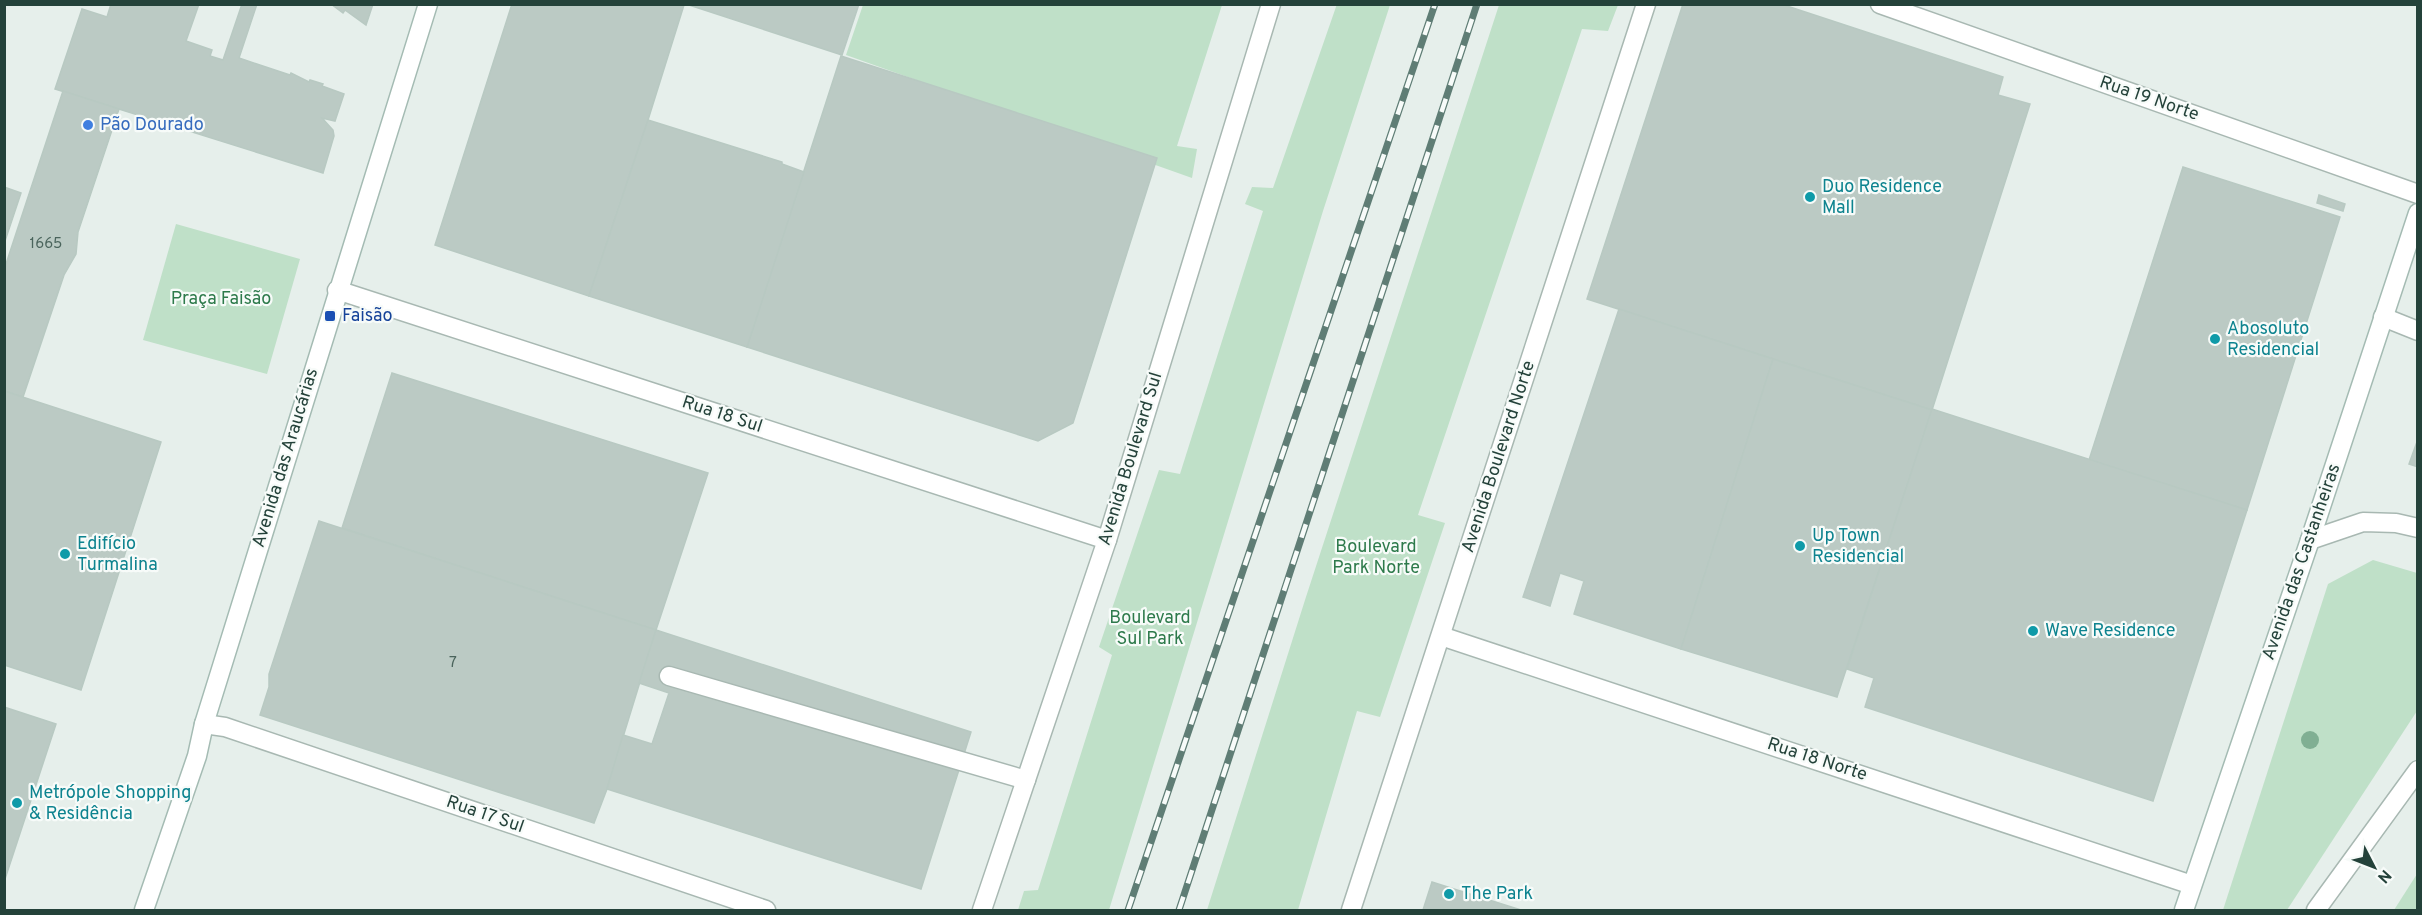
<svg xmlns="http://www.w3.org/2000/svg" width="2422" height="915" font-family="Overpass,sans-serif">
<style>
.green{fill:#bfe0c8}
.building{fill:#bbcac4;stroke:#b8c9c2;stroke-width:1.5}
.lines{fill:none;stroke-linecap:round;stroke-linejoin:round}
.service-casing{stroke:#a8b8b2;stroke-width:21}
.minor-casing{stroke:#a8b8b2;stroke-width:21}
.tertiary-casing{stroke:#a8b8b2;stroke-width:21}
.secondary-casing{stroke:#a4bbb3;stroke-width:21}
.service{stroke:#fff;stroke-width:18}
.minor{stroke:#fff;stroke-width:18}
.tertiary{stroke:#fff;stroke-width:18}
.secondary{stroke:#fff;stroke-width:18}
.rail-casing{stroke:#5f7d75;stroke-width:7}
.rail{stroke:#f7fbf9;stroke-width:4.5;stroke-dasharray:14;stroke-linecap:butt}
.tree{fill:#80af93}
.shop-dot{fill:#3f7fe0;stroke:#f7fbf9;stroke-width:2}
.culture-dot{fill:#0f9aa8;stroke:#f7fbf9;stroke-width:2}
.transit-dot{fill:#1a4fb4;stroke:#f7fbf9;stroke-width:2}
.labels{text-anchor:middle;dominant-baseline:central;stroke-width:4.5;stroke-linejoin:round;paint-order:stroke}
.number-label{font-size:15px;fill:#4a645c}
.street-label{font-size:18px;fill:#24423a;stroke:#f7fbf9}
.shop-label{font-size:18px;fill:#366cbe;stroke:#f7fbf9;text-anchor:start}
.culture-label{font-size:18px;fill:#0d838f;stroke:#f7fbf9;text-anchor:start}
.park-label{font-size:18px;fill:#2d7a4b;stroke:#f7fbf9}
.transit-label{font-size:18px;fill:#164399;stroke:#f7fbf9;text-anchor:start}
</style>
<rect width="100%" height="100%" fill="#e6efeb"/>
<g class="green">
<path d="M1337 4 1390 5 1323 211 1109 910H1018L1024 891 1038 890 1112 655 1099 647 1159 470 1180 474 1263 211 1245 204 1252 187 1273 188Z"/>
<path d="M863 5H1222L1177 146 1197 149 1192 178 846 55Z"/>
<path d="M1499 5H1618L1608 31 1582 29 1418 515 1445 523 1380 717 1357 711 1298 910H1207L1305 600Z"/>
<path d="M176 224 300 259 267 374 143 340Z"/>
<path d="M2373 560 2417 573V711L2287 910H2223L2328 584Z"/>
<path d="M2417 874V910H2394Z"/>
</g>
<g class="building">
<path d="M111 4H199L186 41 212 50 210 56 223 60 242 4H257L239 58 290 75 291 73 309 82 310 80 323 84 322 86 344 94 335 121 322 118 333 130 334 136 323 173 55 89 82 9 107 17Z"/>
<path d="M331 4H373L366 25 345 10 343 13Z"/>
<path d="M512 4 684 5 648 120 589 296 435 245Z"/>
<path d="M686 4H859L842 55Z"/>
<path d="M1683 4H1781L2003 77 1998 95 2030 104 1932 410 1587 299Z"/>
<path d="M841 56 1157 158 1073 423 1038 441 747 347Z"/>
<path d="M63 91 119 109 78 232 76 254 64 275 23 397 4 391V270Z"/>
<path d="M648 120 782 162V164L804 172 747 347 589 296Z"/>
<path d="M2183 167 2340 217 2247 510 2089 460Z"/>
<path d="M4 187 21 193 4 244Z"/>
<path d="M2319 195 2345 204 2343 211 2317 203Z"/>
<path d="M1619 309 1773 359 1681 649 1574 614 1584 581 1560 573 1550 606 1523 597Z"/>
<path d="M1773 359 1932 410 1837 697 1681 649Z"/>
<path d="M392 373 708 473 656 630 342 528Z"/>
<path d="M4 391 161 442 81 690 4 665Z"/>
<path d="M1932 409 2247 510 2153 801 1865 707 1874 678 1847 669Z"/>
<path d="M2418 439V467L2409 464Z"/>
<path d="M319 521 656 630 607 789 594 823 260 715 269 687V674Z"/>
<path d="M656 630 971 732 921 889 607 789 623 735 652 744 669 693 639 683Z"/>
<path d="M4 707 56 724 4 882Z"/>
<path d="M1432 882 1454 889 1521 910H1423Z"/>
</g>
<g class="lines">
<defs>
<g id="service">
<path d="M2383 317 2418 331"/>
<path d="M2310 540 2363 522 2396 523 2418 528"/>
<path d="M669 676 1026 780"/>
</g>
<g id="minor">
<path d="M1880 4 2418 194"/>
<path d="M337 290 1107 540"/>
<path d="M1441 636 2192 885"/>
<path d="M204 724 225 727 766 910"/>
</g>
<g id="tertiary">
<path d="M982 910 1107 540 1271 4"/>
<path d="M1351 910 1646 4"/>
<path d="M2316 910 2418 770"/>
</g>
<g id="secondary">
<path d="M144 910 197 756 204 724 428 4"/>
<path d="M2184 910 2310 540 2418 213"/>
</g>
</defs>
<use href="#service" class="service-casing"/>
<use href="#minor" class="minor-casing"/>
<use href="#tertiary" class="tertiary-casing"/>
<use href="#secondary" class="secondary-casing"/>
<use href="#service" class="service"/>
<use href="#minor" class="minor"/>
<use href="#tertiary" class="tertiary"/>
<use href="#secondary" class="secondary"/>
<defs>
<g id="rail">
<path d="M1128 910 1435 4"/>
<path d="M1179 910 1477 4"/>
</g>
</defs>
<use href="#rail" class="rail-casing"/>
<use href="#rail" class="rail"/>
</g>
<circle class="tree" cx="2310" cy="740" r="9"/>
<circle class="shop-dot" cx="88" cy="125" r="6"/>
<g class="culture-dot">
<circle cx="1810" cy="197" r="6"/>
<circle cx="2215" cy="339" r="6"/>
<circle cx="1800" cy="546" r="6"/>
<circle cx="65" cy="554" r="6"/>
<circle cx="2033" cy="631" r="6"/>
<circle cx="17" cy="803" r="6"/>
<circle cx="1449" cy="894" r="6"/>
</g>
<rect class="transit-dot" x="324" y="310" width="12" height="12" rx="3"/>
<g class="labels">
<g class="number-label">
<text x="46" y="244">1665</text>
<text x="453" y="663">7</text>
</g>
<g class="street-label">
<text transform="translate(2149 99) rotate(19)">Rua 19 Norte</text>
<text transform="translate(722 415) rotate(18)">Rua 18 Sul</text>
<text transform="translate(1499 457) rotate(-72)">Avenida Boulevard Norte</text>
<text transform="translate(286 458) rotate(-73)">Avenida das Araucárias</text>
<text transform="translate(1131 459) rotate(-73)">Avenida Boulevard Sul</text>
<text transform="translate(2302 562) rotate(-71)">Avenida das Castanheiras</text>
<text transform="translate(1817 760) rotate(18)">Rua 18 Norte</text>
<text transform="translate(485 815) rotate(19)">Rua 17 Sul</text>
</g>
<g class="shop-label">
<text x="100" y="125">Pão Dourado</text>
</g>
<g class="culture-label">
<text x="1822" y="187">Duo Residence<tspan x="1822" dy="21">Mall</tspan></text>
<text x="2227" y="329">Abosoluto<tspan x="2227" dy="21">Residencial</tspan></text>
<text x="1812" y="536">Up Town<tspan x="1812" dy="21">Residencial</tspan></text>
<text x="77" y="544">Edifício<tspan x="77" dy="21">Turmalina</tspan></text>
<text x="2045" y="631">Wave Residence</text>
<text x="29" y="793">Metrópole Shopping<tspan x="29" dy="21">&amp; Residência</tspan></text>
<text x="1461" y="894">The Park</text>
</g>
<g class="park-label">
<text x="221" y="299">Praça Faisão</text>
<text x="1376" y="547">Boulevard<tspan x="1376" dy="21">Park Norte</tspan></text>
<text x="1150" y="618">Boulevard<tspan x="1150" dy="21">Sul Park</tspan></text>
</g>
<g class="transit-label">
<text x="342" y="316">Faisão</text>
</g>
</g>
<rect width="2422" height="915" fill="none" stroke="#24423a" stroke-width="12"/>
<g transform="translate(2374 867) rotate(132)" stroke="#f7fbf9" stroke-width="4.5" paint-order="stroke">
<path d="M0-4.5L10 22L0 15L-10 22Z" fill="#24423a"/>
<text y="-9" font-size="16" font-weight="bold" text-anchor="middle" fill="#24423a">N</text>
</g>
</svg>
